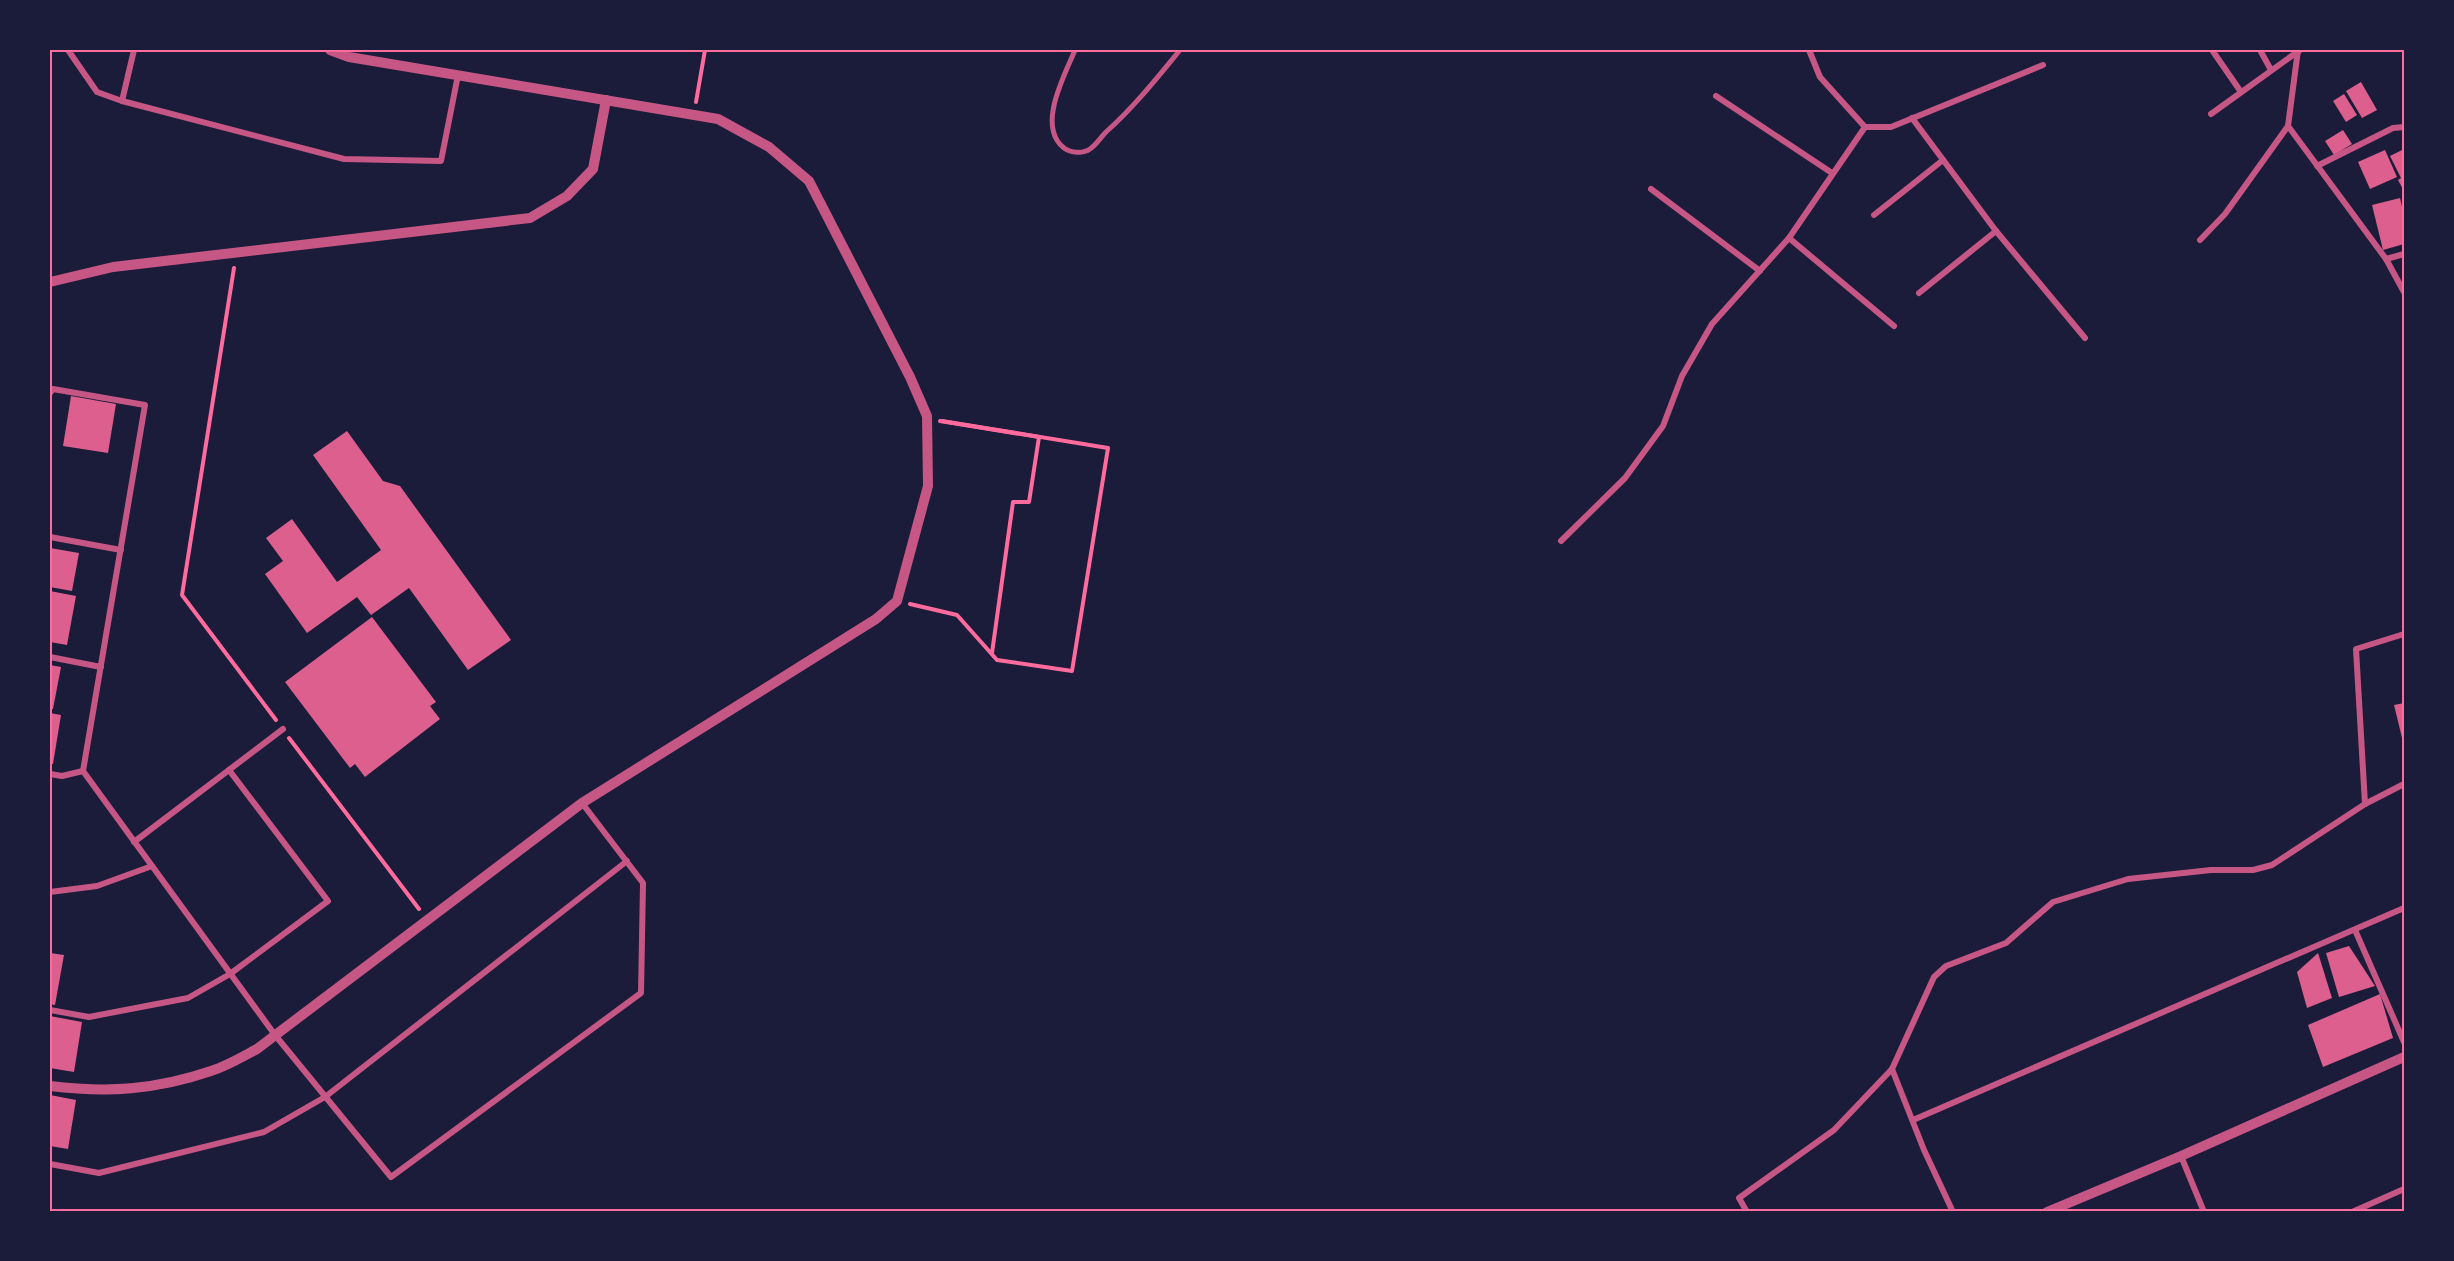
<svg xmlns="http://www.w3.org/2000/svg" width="2454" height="1261" font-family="'Titillium Web',sans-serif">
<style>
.building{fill:#dd5f8e}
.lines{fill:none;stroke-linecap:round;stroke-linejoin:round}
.path{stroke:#ff6b9d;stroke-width:4}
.pedestrian{stroke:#c65784;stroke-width:5}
.minor{stroke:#c65784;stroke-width:6}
.tertiary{stroke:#c65784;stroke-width:10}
.neatline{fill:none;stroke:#ff6b9d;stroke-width:2}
</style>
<rect width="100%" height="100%" fill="#1b1b3a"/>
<g class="building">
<path d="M2361 82 2377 110 2362 118 2346 91Z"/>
<path d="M2344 94 2357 115 2346 122 2333 101Z"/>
<path d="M2343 130 2352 144 2334 155 2325 141Z"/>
<path d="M2404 149V191L2398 180 2401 178 2390 156Z"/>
<path d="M2385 150 2397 177 2370 189 2358 162Z"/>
<path d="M2400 198 2404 215V244L2383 250 2372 205Z"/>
<path d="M71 396 116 404 108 453 63 446Z"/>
<path d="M347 431 383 481 400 486 511 640 468 670 409 588 371 615 357 597 307 633 265 574 283 561 266 538 292 519 337 582 381 550 313 455Z"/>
<path d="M50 548 79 553 72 591 50 587Z"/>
<path d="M50 591 76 596 67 645 50 642Z"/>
<path d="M372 617 436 702 430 706 440 719 365 777 355 764 350 768 285 682Z"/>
<path d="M50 665 61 667 53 709H50Z"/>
<path d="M2404 703V746L2394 705Z"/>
<path d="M50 713 61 715 53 764H50Z"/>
<path d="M2349 946 2375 986 2339 997 2326 953Z"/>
<path d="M50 953 64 955 55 1005 50 1004Z"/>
<path d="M2318 953 2332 998 2307 1008 2297 972Z"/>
<path d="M2380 994 2393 1038 2323 1067 2308 1025Z"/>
<path d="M50 1016 82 1022 74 1072 50 1068Z"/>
<path d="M50 1095 76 1100 68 1149 50 1146Z"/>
</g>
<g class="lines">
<g class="path">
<path d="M696 102 705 50"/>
<path d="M234 268 182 595 276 720"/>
<path d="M940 421 1039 437 1029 502H1013L992 653"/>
<path d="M910 604 957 615 997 660 1072 671 1108 448 942 421"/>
<path d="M289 738 419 909"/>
</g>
<path class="pedestrian" d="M1075 50C1065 75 1036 126 1064 148 1071 153 1083 154 1090 149 1096 145 1101 137 1106 132 1134 107 1157 78 1180 50"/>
<g class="minor">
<path d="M68 50 97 92 122 101 344 159 441 161 458 75"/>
<path d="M1809 50 1820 77 1865 127"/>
<path d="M2212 50 2241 92"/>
<path d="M2260 50 2271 70"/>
<path d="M2298 50 2288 126 2386 259 2404 292"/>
<path d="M1716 96 1832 173"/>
<path d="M122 101 134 50"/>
<path d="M2211 114 2300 50"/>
<path d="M1912 118 1996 231 2085 338"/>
<path d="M2317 166 2393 128 2404 127"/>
<path d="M1651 189 1760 271"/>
<path d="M1874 215 1943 160"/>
<path d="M1789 238 1894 326"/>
<path d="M2200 240 2225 214 2288 126"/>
<path d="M2386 259 2404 254"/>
<path d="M1919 293 1996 231"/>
<path d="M50 393 53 389 145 405 83 771 275 1035 391 1177 641 993 643 883 582 803"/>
<path d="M50 537 121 550"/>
<path d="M1561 541 1625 478 1663 426 1682 376 1712 324 1789 238 1865 127H1891L2043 65"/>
<path d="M50 657 101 667"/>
<path d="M50 774 62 776 83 771"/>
<path d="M2365 804 2356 649 2404 634"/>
<path d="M134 842 283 729"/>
<path d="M50 892 97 886 152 866"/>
<path d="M2355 930 2404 1042"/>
<path d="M50 1010 89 1017 188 998 230 974 328 901 229 770"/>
<path d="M1892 1069 1924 1150 1953 1212"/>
<path d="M1913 1120 2404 908"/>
<path d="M2181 1156 2204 1212"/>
<path d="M50 1164 99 1173 264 1132 325 1097 627 861"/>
<path d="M1747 1212 1739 1198 1834 1130 1892 1069 1934 977 1946 966 2006 943 2053 902 2128 879 2211 870H2253L2272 865 2365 804 2404 784"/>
<path d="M2352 1212 2404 1189"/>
</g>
<g class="tertiary">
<path d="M50 282 113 267 530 218 567 196 593 169 606 100"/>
<path d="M50 1086C108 1093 155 1090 211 1071 227 1066 242 1057 257 1049L582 803 876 619 897 601 928 486 927 416 910 377 809 181 769 147 718 119 349 57 330 50"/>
<path d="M2047 1212 2181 1156 2404 1057"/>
</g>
</g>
<rect width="2454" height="1261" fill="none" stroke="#1b1b3a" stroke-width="102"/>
<rect x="51" y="51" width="2352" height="1159" class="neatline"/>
</svg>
